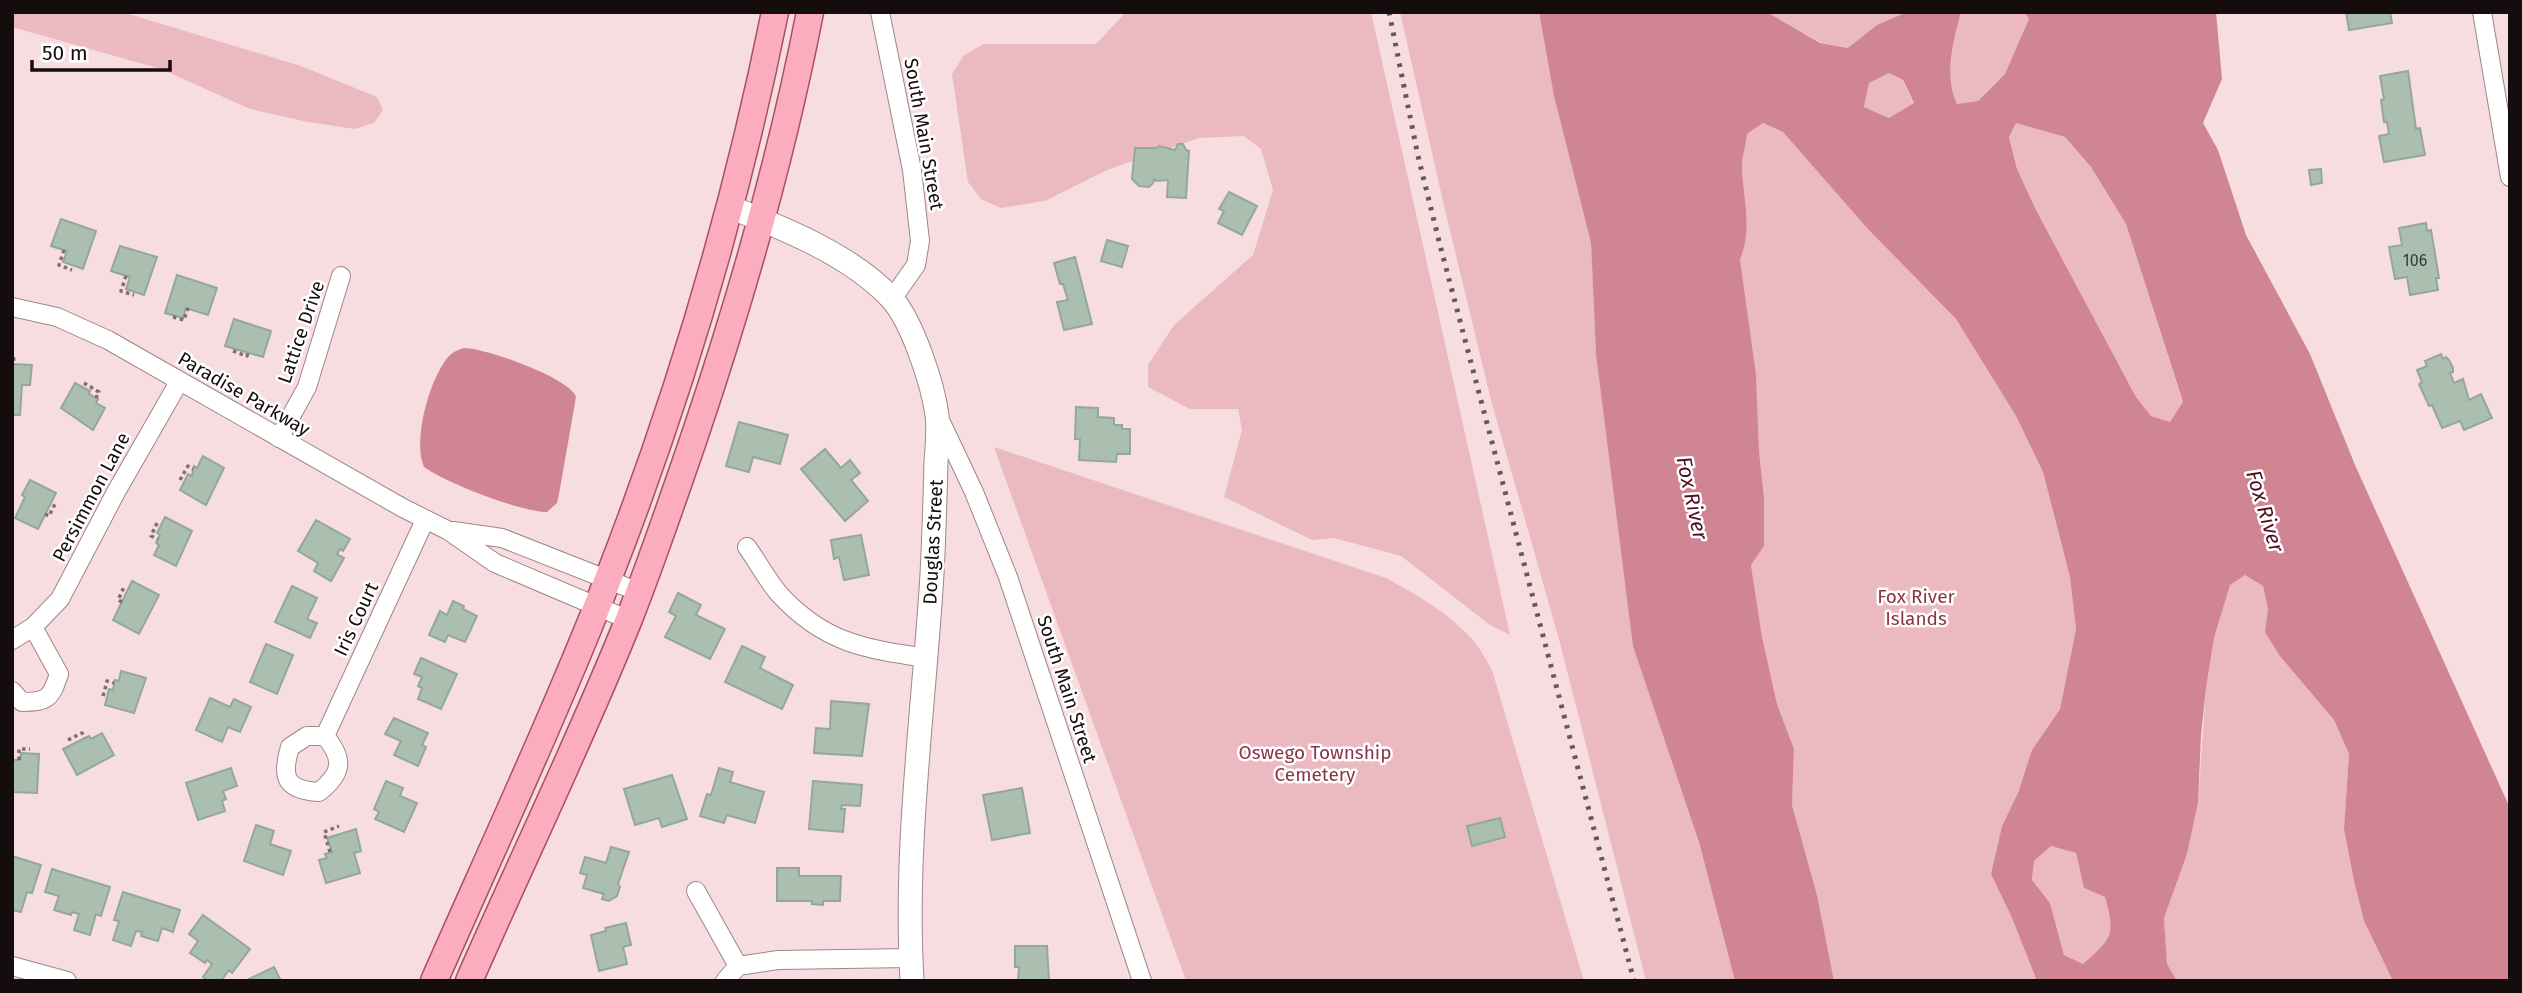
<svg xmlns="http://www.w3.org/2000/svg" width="2522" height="993" font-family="'Fira Sans',sans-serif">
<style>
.green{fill:#ebb9c0}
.water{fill:#d08592;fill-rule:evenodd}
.building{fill:#abbfb1;stroke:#94a89a;stroke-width:2}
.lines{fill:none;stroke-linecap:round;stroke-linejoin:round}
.street-casing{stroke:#9e8689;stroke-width:20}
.secondary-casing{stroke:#9e8689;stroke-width:25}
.primary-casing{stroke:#a85063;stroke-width:29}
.path{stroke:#7f6e70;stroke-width:3.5;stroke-dasharray:3.5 3.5;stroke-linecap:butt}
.street{stroke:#fff;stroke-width:18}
.secondary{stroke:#fff;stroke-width:23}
.primary{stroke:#fbacbe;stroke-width:26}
.rail{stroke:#665759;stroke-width:5;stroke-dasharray:3.5 7;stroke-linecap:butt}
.labels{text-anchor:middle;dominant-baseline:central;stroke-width:5;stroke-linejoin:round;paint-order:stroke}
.number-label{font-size:16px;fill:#3a3936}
.street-label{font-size:19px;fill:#140c0d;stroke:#fff}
.park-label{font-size:19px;fill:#8c3349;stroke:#fff}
.water-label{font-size:21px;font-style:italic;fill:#500d21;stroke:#fff}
</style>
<rect width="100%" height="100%" fill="#f8dde0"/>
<g class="green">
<path d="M12 12H122L301 66 377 97 383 110 374 123 355 129 308 122 250 109 161 69 12 27Z"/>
<path d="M1126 12H1371L1510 635 1490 625 1401 556 1334 538 1312 540 1224 497 1242 430 1238 409H1190L1148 387V365L1174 325 1253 255 1273 190 1261 149 1244 136 1199 138 1107 170 1045 201 1001 208 981 199 968 182 952 74 964 55 984 44H1096Z"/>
<path d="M1400 12H1539L1554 96 1591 243 1596 354 1699 842 1735 981H1646L1560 643 1491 400 1445 210Z"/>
<path d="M1767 12H1907L1877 25 1849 48 1821 43Z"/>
<path d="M1961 12H2024L2029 19 2005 74 1978 101 1957 104C1945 73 1953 43 1961 12Z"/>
<path d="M1889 73 1902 80 1914 104 1889 118 1864 107 1869 83Z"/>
<path d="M1763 123 1783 132 1866 227 1956 319 2016 416 2043 472 2070 577 2076 629 2060 709 2032 750 2018 793 2002 826 1991 874 2012 918 2037 981H1834L1817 895 1792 805 1794 749 1777 704 1762 637 1751 565 1764 546V498L1759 451 1756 374 1740 258C1753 230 1743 197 1742 166 1742 156 1746 144 1747 134Z"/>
<path d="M2016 123 2065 137 2091 167 2126 224 2183 403 2170 422 2151 416 2136 397 2036 210 2017 169 2009 136Z"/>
<path d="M994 447 1386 578C1417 595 1447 612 1471 638 1480 647 1486 660 1492 670L1584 981H1186Z"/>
<path d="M2245 575 2263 586 2268 609 2265 632 2279 655 2334 720 2349 754 2344 829 2354 881 2364 921 2393 981H2177L2167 964 2164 918 2187 854 2198 803 2206 688 2214 638 2230 584Z"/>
<path d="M2051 846 2076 853 2084 888 2105 897 2113 925 2107 942 2083 964 2064 955 2050 903 2032 880 2034 861Z"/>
</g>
<g class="water">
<path d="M1539 12H1767L1820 43 1848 48 1877 25 1907 12H1961C1953 42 1944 75 1957 104L1978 101 2005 74 2029 19 2024 12H2216L2222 79 2203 123 2218 150 2246 235 2310 354 2355 465 2510 808V981H2393L2364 921 2354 881 2344 829 2349 754 2334 720 2279 655 2265 632 2268 609 2263 586 2245 575 2230 585 2214 638 2206 688 2201 735 2198 803 2187 854 2164 918 2167 964 2177 981H2037L2012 918 1991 874 2002 826 2018 793 2032 750 2060 709 2076 629 2070 577 2043 472 2016 416 1956 319 1866 227 1783 132 1763 123 1747 134C1746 145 1742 156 1742 167 1743 197 1753 230 1740 259L1756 374 1759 451 1764 498V546L1751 565 1762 637 1777 704 1794 749 1792 805 1817 895 1834 981H1735L1699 842 1633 646 1596 354 1591 243 1554 96ZM1889 73 1903 80 1914 103 1889 118 1864 107 1869 83ZM2016 123 2065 137 2091 167 2126 224 2183 402 2170 422 2151 416 2136 397 2036 210 2017 169 2009 137ZM2051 846 2076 853 2084 888 2105 897C2116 936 2112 938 2083 964L2064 955 2050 903 2032 880 2034 861Z"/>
<path d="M464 348C485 348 570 378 576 397L559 494 557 503 547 512C521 512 446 483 424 467 412 440 430 377 449 356 453 352 458 350 464 348Z"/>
</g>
<g class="building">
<path d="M2346 12H2390L2392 23 2349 30Z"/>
<path d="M2408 71 2416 129 2420 128 2425 155 2384 162 2379 136 2389 134 2387 122H2384L2381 100 2384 99 2380 76Z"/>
<path d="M1178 144H1183L1186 150 1189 151 1186 198 1167 197 1168 180 1156 181 1154 179 1153 183 1149 187 1139 186 1132 179 1135 148H1157L1159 146 1175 150Z"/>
<path d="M2321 169 2322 183 2311 185 2309 170Z"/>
<path d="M1229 192 1257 206 1242 235 1218 223 1224 211 1219 209Z"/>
<path d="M61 219 96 231 83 269 63 262 67 251 51 246Z"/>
<path d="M2426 223 2427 231 2431 230 2439 278H2436L2438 290 2410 295 2407 277 2395 279 2389 247 2402 245 2399 228Z"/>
<path d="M1107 240 1128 246 1122 267 1101 261Z"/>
<path d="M120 246 157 257 144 295 126 289 130 277 111 271Z"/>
<path d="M1075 257 1092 324 1064 330 1057 302 1068 300 1063 284H1060L1054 263Z"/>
<path d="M177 275 217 288 208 315 186 308 183 318 165 313Z"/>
<path d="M234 319 271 331 263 357 225 346Z"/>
<path d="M2441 354 2443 359 2446 357 2449 360 2453 368V372L2450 373 2454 383 2463 379 2469 400 2481 394 2492 418 2464 430 2460 421 2442 428 2432 405 2429 406 2419 384 2422 382 2417 370 2427 366 2425 361Z"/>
<path d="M12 364 32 365 30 385H22L20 415H12Z"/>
<path d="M75 383 90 391 89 394 98 399 96 403 105 408 93 430 61 408Z"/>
<path d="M1076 407 1098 408V417L1114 418V425H1122V429H1130V454H1117L1116 462 1079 460 1080 439H1075Z"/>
<path d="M739 422 788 435 780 464 753 457 749 472 726 466Z"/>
<path d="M825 449 841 468 850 460 860 473 851 480 868 501 845 521 801 469Z"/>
<path d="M203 456 224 468 206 505 180 490 188 474 192 476 193 469 194 466 197 468Z"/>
<path d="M30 480 56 493 38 529 15 518 25 497 22 495Z"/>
<path d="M165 517 192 531 176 566 154 555 159 545 156 543 160 535 157 533Z"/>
<path d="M316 520 350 539 343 551 340 549 337 554 344 558 331 581 314 571 318 563 298 551Z"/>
<path d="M861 535 869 575 844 580 839 557 834 559 831 540Z"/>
<path d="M132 581 159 595 139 634 113 620Z"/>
<path d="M292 586 317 598 307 619 317 623 310 638 275 622Z"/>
<path d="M678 593 701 605 696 615 725 629 710 659 665 637 676 616 669 612Z"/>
<path d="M453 601 464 606 463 609 477 616 465 642 448 635 445 642 429 635 440 611 447 615Z"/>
<path d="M266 644 293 655 277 694 250 682Z"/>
<path d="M742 646 765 657 760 668 793 685 782 709 725 682Z"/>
<path d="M421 658 457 674 441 709 418 699 422 688 418 686 422 677 414 674Z"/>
<path d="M121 671 146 678 134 713 105 705 109 689 113 690 115 680 119 681Z"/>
<path d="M210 698 230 707 234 699 251 707 240 732 228 727 222 742 196 730Z"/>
<path d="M831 701 869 704 862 756 814 753 816 728 830 729Z"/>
<path d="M394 718 428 733 422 745 426 747 418 766 394 755 401 741 385 734Z"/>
<path d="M102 733 114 755 77 775 63 749 89 736 91 739Z"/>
<path d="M21 753 39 754 37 793 12 792V760H20Z"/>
<path d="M231 768 237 786 223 791 226 799 222 801 225 811 198 820 186 783Z"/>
<path d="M719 768 733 772 730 782 764 792 755 823 727 815 724 823 700 816 707 794 711 795Z"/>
<path d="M672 775 687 819 662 827 659 818 635 825 624 789Z"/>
<path d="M386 781 403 788 400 796 417 803 404 832 375 819 379 812 374 809Z"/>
<path d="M813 781 862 785 860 806 842 805 841 809H845L843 832 809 829Z"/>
<path d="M1022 788 1030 833 992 840 983 795Z"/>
<path d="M1500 818 1505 837 1472 846 1467 826Z"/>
<path d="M256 825 274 831 270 844 291 851 283 875 244 861Z"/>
<path d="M356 829 361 851 354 853 360 873 326 883 319 860 327 858 325 854 332 852 327 838Z"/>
<path d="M611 847 629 852 618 884 620 887 617 896 609 901 602 899 604 894 583 888 587 875 580 873 585 857 606 863Z"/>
<path d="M12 856 41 865 32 893 27 892 21 912 12 910Z"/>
<path d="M777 868H799V876H841L840 901H823V905L812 904V901H777Z"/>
<path d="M52 869 110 887 101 916 96 914 90 935 74 930 79 914 72 912 71 915 54 910 59 896 45 892Z"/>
<path d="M123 892 180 910 173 932 162 928 158 941 141 936 142 932 136 931 131 946 113 940 119 921 114 920Z"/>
<path d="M203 915 250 949 232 973 229 970 221 981H207L203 977 212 964 207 960 205 963 190 953 198 941 189 934Z"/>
<path d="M626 923 631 945 623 947 627 964 599 971 591 935 606 931 605 928Z"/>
<path d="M1015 946H1047L1049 981H1018L1019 967H1015Z"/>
<path d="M274 967 281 981H250L249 979Z"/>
</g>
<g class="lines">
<defs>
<g id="street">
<path d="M880 12 912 170 920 241 916 265 892 299"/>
<path d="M2482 12 2510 177"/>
<path d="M12 307 57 317 108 340 403 508 449 531 495 563 629 620"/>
<path d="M939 418 974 492 1008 577 1142 981"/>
<path d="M279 438 307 387 341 276"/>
<path d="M453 531 502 538 639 592"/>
<path d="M747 547C758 562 768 582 781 596 825 643 865 649 927 658"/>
<path d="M12 640 33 627 60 599 116 492 179 382"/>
<path d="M12 691 22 702C48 702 51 698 59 674L33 627"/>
<path d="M307 736H325C344 759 343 773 319 792 285 790 281 777 290 747Z"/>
<path d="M325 736 425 520"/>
<path d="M696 891 738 966"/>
<path d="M12 966 67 981"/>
<path d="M725 981 738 966 778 960 911 958"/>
</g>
<path id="secondary" d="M730 207C783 228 851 255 891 298 912 320 933 385 937 415 939 430 937 447 936 462 935 500 934 537 932 574 924 708 904 846 912 981"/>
<g id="primary">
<path d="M434 981C493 847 555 714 608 579 680 395 736 205 775 12"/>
<path d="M469 981C522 860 580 741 629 619 653 558 674 496 695 435 742 296 782 156 810 12"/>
</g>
</defs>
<use href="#street" class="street-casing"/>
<use href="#secondary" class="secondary-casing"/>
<use href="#primary" class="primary-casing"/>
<g class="path">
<path d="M64 250 59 265 72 270"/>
<path d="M126 276 121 291 134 295"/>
<path d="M173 317 184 320 188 308"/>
<path d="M233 351 247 356 248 352"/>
<path d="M12 359H17"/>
<path d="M84 383 99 392 96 398"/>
<path d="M180 480 188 466 193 469"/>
<path d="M45 514 49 516 56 502"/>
<path d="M157 523 151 536 158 539"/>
<path d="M122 602 118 600 124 587"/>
<path d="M103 696 107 681 114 683"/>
<path d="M68 740 82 733 85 738"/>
<path d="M19 760V749H30"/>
<path d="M330 852 324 832 339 826"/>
</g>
<use href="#street" class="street"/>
<use href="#secondary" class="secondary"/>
<use href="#primary" class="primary"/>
<path class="rail" d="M1389 12 1418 156 1440 245 1634 981"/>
</g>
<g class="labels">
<g class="number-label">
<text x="2415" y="260">106</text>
</g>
<g class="street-label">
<text transform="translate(924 134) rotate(80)">South Main Street</text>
<text transform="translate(301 332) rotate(-71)">Lattice Drive</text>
<text transform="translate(244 394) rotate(30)">Paradise Parkway</text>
<text transform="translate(91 497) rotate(-62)">Persimmon Lane</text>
<text transform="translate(933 542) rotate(-87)">Douglas Street</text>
<text transform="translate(356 619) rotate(-65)">Iris Court</text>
<text transform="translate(1067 689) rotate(72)">South Main Street</text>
</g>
<g class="park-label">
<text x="1916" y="596">Fox River<tspan x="1916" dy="22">Islands</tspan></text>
<text x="1315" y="752">Oswego Township<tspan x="1315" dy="22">Cemetery</tspan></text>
</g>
<g class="water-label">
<text transform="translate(1692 498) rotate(78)">Fox River</text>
<text transform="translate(2265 511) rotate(73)">Fox River</text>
</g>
</g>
<rect width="2522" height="993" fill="none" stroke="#140c0d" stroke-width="28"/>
<path d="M32 60v10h138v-10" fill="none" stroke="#140c0d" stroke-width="3.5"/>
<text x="42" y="60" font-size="21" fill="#140c0d" stroke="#ffffff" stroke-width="5" paint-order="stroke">50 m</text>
</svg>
